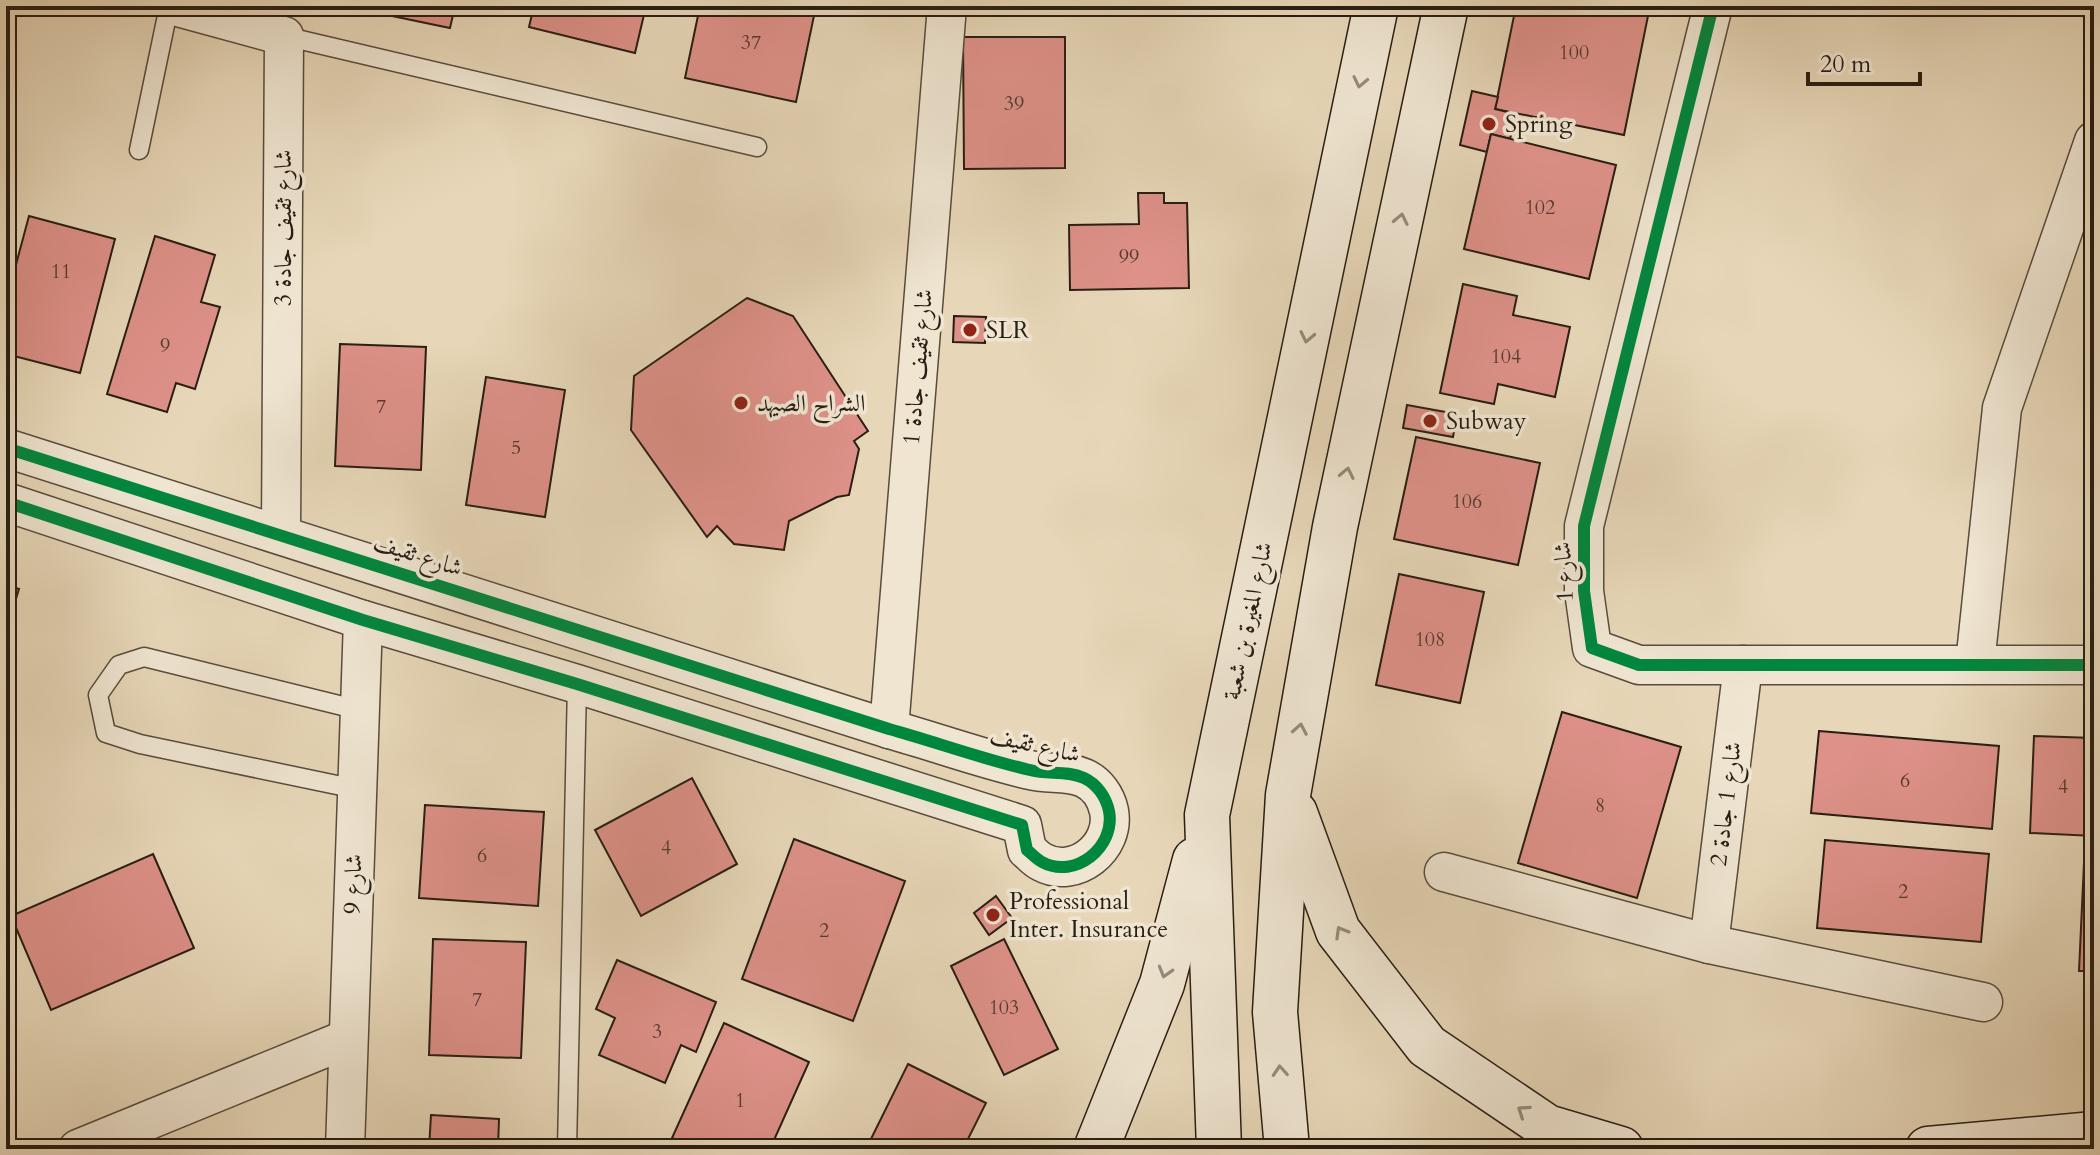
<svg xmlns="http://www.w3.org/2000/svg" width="2100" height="1155" font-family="Cardo,Amiri,serif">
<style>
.building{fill:#de9189;stroke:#281e13;stroke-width:2}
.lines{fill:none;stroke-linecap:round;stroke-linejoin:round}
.lane-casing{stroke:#584c3c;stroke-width:21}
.street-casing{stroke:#584c3c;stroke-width:41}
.secondary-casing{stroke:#281e13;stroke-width:47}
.lane{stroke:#efe5d1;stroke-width:18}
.street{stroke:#efe5d1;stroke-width:38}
.secondary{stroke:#efe5d1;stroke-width:44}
.cycleway-casing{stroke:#efe5d1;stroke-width:17}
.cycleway{stroke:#00873e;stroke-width:12}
.oneway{stroke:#958b7c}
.poi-dot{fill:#8f2418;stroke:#efe5d1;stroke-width:3}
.labels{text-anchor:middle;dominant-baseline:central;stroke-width:7;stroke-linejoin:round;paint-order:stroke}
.number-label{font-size:20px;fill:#563b30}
.poi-label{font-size:24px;fill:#281e13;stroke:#efe5d1;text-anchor:start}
.street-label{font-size:24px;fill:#281e13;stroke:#efe5d1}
</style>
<rect width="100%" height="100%" fill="#e7d7b8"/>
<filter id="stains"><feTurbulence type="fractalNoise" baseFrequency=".0025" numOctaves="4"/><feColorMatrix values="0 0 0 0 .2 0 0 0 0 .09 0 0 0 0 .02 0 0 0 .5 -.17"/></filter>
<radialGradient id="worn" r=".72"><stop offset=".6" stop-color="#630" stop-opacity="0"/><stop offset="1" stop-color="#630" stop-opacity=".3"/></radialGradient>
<g class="building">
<path d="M344 6H455L450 28Z"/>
<path d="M534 6H646L635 53 529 27Z"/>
<path d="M700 6H816L796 102 685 78Z"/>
<path d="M1516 6H1650L1624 135 1495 109Z"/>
<path d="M963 37H1065V168L964 169Z"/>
<path d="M1472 91 1498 97 1495 109 1516 114 1510 139 1491 134 1487 152 1460 145Z"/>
<path d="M1491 134 1616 165 1589 279 1464 249Z"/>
<path d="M1138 193H1164V203H1187L1189 288 1070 290 1069 225 1139 224Z"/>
<path d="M29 216 115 239 80 373 6 354V302Z"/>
<path d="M155 236 215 255 201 302 220 307 195 389 176 383 167 412 107 394Z"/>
<path d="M1463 284 1517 296 1513 315 1570 327 1555 397 1498 384 1494 404 1440 393Z"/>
<path d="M747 298 793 316 868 431 854 441 859 449 849 495 837 497 789 521 784 550 734 544 717 526 707 537 631 430 634 376Z"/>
<path d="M954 316 986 317 985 343 953 342Z"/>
<path d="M340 344 426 347 421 470 335 466Z"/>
<path d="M486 377 565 390 545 517 466 505Z"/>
<path d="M1407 405 1457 414 1453 437 1403 428Z"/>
<path d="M1416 437 1540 463 1518 565 1394 539Z"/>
<path d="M1399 574 1484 592 1460 703 1376 685Z"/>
<path d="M6 585 19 589 6 632Z"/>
<path d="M1562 712 1681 747 1637 898 1518 863Z"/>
<path d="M1819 731 1999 746 1992 829 1811 813Z"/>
<path d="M2034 736 2094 738V836L2030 833Z"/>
<path d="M692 778 737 864 641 916 595 830Z"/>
<path d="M425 805 544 812 538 906 419 898Z"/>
<path d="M794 839 905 881 853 1021 742 979Z"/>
<path d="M1825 840 1989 854 1981 942 1817 928Z"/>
<path d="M153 854 194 948 51 1010 11 916Z"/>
<path d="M2084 863H2094V971H2079Z"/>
<path d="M996 896 1012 918 989 935 974 913Z"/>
<path d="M433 939 526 942 521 1058 429 1055Z"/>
<path d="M1004 939 1058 1049 1004 1075 951 966Z"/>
<path d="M617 960 716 1002 696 1052 681 1045 665 1083 599 1055 615 1018 596 1009Z"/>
<path d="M724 1023 809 1062 770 1149H695L672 1138Z"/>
<path d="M908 1064 986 1103 963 1149H866Z"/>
<path d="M431 1115 499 1119 498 1149H429Z"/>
</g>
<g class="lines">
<defs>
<g id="lane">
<path d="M284 36 757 147"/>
<path d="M139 150 169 6"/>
<path d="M356 789 140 744 106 733 98 695 119 665 144 657 359 710"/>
<path d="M567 1149 577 684"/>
</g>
<g id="street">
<path d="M174 6 284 36 281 533"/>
<path d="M1713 6 1584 526V591L1592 648 1639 665H2094"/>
<path d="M6 448 889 729C936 742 982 759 1030 770 1048 775 1066 770 1084 778 1097 784 1106 797 1109 811 1116 847 1075 880 1042 862 1036 859 1032 854 1027 850L1022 825 577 684 363 620 6 502"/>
<path d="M1975 664 2002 408 2094 141"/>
<path d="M889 729 947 6"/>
<path d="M1444 872 1709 944 1983 1002"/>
<path d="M1709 944 1743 665"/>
<path d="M78 1149 347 1039"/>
<path d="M345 1149 363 620"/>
</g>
<g id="secondary">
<path d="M1295 813 1338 931 1427 1046 1547 1127 1621 1149"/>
<path d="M1096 1149 1162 984 1195 860"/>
<path d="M1219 1149 1207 815 1376 6"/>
<path d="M1287 1149 1275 1012 1288 795 1335 527 1446 6"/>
<path d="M1928 1149 2094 1134"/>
</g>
</defs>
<use href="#lane" class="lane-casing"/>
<use href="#street" class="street-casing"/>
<use href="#secondary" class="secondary-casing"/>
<use href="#lane" class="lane"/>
<use href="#street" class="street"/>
<use href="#secondary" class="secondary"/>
<defs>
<g id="cycleway">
<path d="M1713 6 1584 526V591L1592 648 1639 665H2094"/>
<path d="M6 448 889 729C936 742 982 759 1030 770 1048 775 1066 770 1084 778 1097 784 1106 797 1109 811 1116 847 1075 880 1042 862 1036 859 1032 854 1027 850L1022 825 577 684 363 620 6 502"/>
</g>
</defs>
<use href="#cycleway" class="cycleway-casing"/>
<use href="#cycleway" class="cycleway"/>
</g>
<defs><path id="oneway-chevron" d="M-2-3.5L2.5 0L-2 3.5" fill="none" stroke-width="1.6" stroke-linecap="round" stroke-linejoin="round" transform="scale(2)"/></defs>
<g class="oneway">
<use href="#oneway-chevron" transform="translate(1360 82) rotate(102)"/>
<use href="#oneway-chevron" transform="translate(1401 219) rotate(-78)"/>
<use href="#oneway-chevron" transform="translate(1307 337) rotate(102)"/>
<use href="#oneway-chevron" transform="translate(1347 473) rotate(-78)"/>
<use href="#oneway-chevron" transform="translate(1300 729) rotate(-80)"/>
<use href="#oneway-chevron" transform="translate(1341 932) rotate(-120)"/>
<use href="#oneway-chevron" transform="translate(1165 972) rotate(106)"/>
<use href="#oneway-chevron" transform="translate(1280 1071) rotate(-94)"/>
<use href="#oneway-chevron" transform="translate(1523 1111) rotate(-146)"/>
</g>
<g class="poi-dot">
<circle cx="1489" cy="124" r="8"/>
<circle cx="970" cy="330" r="8"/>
<circle cx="741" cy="403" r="8"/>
<circle cx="1430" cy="421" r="8"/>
<circle cx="993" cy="915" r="8"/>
</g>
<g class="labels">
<g class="number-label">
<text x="751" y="42">37</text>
<text x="1574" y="52">100</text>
<text x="1014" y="103">39</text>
<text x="1540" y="207">102</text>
<text x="1129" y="256">99</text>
<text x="61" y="271">11</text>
<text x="165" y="345">9</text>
<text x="1506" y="356">104</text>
<text x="381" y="406">7</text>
<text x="516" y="447">5</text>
<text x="1467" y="501">106</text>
<text x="1430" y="639">108</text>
<text x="1905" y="780">6</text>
<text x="2063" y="786">4</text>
<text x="1600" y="805">8</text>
<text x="666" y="847">4</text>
<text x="482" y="855">6</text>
<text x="1903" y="891">2</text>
<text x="824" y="930">2</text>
<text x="477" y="999">7</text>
<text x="1004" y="1007">103</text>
<text x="657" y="1031">3</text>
<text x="740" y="1100">1</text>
</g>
<g class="poi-label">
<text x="1505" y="124">Spring</text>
<text x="986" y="330">SLR</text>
<text x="757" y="403">الشراح الصيهد</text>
<text x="1446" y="421">Subway</text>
<text x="1009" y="901">Professional<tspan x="1009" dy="28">Inter. Insurance</tspan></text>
</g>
<g class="street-label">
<text transform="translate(283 228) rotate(-90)">شارع ثقيف جادة 3</text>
<text transform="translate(918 367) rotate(-85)">شارع ثقيف جادة 1</text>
<text transform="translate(418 555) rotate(18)">شارع ثقيف</text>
<text transform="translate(1564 572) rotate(-93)">شارع 1</text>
<text transform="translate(1248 621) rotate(-78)">شارع المغيرة بن شعبة</text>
<text transform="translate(1035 745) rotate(13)">شارع ثقيف</text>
<text transform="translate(1726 804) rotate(-83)">شارع 1 جادة 2</text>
<text transform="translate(353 884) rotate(-88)">شارع 9</text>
</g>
</g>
<rect width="2100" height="1155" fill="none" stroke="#e7d7b8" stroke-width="32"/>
<rect x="8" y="8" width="2084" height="1139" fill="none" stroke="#281e13" stroke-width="4"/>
<rect x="16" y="16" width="2068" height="1123" fill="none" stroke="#281e13" stroke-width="2"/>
<path d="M1808 72v12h112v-12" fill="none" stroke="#281e13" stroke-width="4"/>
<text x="1820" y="72" font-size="24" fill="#281e13" stroke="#efe5d1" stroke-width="6" paint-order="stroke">20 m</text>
<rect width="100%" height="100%" filter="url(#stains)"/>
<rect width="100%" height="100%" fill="url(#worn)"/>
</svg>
